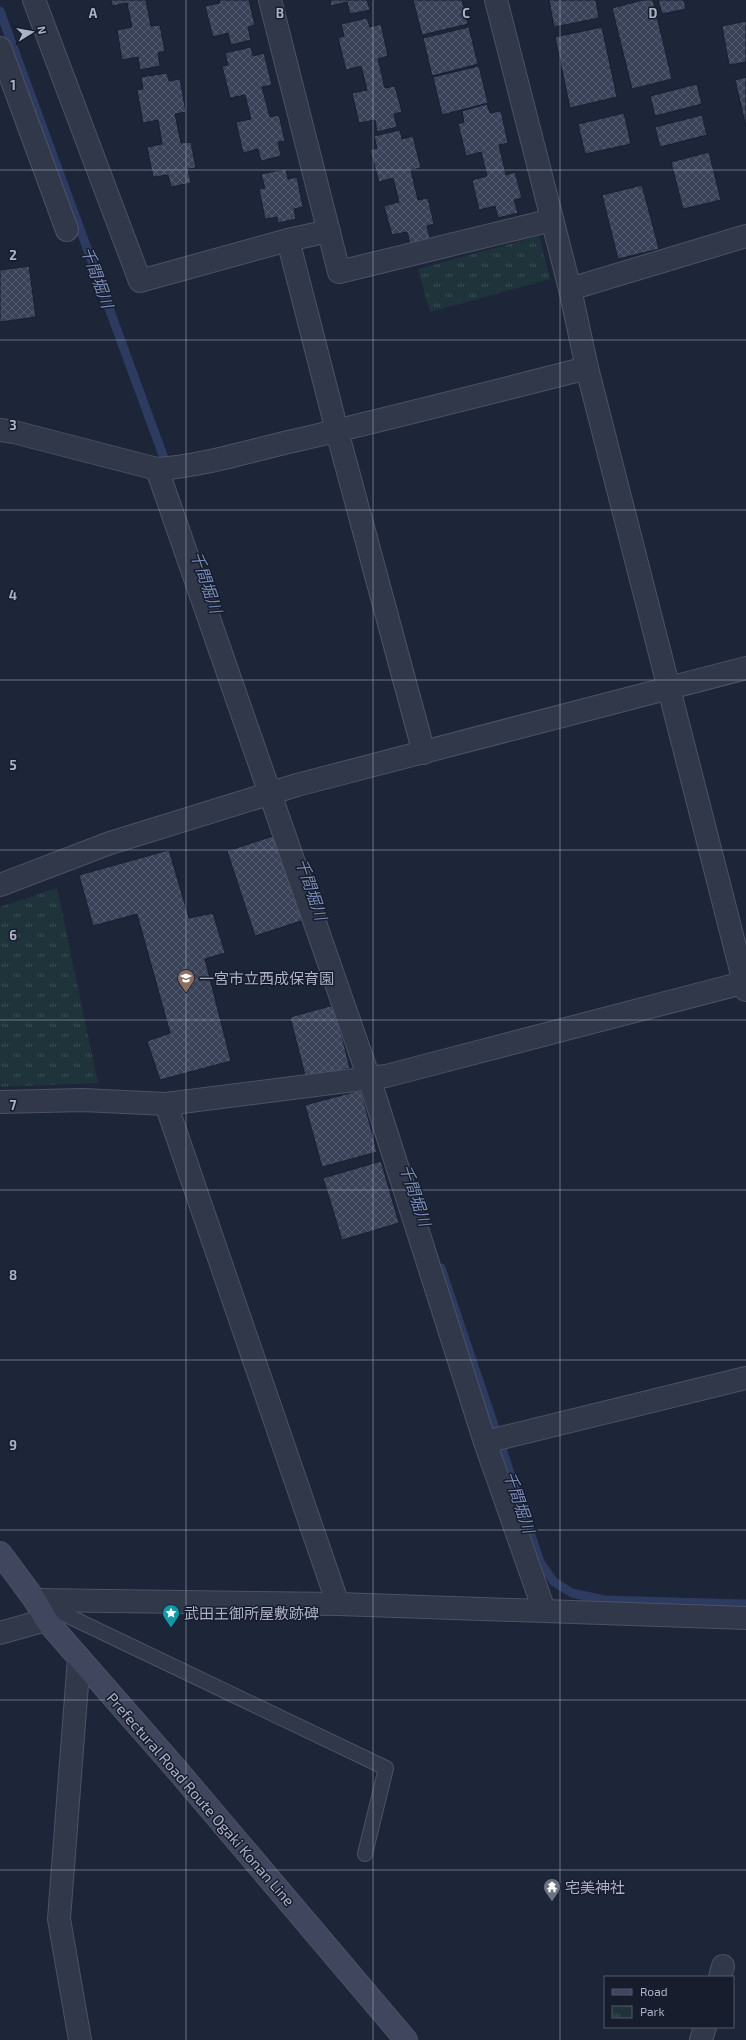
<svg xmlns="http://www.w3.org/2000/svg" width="746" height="2040" font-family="'Exo 2','Noto Sans JP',sans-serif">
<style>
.park{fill:url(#park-tufts)}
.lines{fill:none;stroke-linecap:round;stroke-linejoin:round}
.stream{stroke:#2d3b60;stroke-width:9}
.building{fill:url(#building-cross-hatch);stroke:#191f2f}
.lane-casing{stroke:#4c5264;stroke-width:16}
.street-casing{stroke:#4c5264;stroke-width:24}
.secondary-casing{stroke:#4c5264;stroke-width:24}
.lane{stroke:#313849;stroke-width:14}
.street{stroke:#313849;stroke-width:22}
.secondary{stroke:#3f465d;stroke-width:22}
.grid{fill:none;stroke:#abb2c6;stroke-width:1;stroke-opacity:0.55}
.labels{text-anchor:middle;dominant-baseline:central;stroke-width:3;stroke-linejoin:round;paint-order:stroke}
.poi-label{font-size:15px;fill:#abb2c6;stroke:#171d2d;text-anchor:start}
.street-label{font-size:15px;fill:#abb2c6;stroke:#171d2d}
.water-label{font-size:16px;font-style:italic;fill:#788ab7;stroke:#171d2d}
.grid-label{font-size:13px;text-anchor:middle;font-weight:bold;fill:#abb2c6;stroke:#171d2d;stroke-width:3;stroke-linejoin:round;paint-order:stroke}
</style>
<defs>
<pattern id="park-tufts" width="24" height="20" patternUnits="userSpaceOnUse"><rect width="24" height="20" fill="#1f333a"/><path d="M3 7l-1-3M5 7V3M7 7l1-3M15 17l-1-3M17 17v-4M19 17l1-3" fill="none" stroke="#3d4e55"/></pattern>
<pattern id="building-cross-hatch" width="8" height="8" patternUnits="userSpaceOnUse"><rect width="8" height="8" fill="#394259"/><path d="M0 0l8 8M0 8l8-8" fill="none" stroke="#535b6f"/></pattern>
</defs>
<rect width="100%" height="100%" fill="#1d2539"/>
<g class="park">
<path d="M539 236 550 279 430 312 418 269Z"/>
<path d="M57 888 98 1083 0 1087V907Z"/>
</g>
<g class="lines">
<g class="stream">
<path d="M0 11 168 469"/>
<path d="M441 1268 540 1562 554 1582 572 1593 604 1600 746 1604"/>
</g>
</g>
<g class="building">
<path d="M111 0H146L151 26 160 25 165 51 158 53 160 66 140 70 138 57 122 60 117 30 132 27 127 3 112 6Z"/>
<path d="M219 0H249L255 25 248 27 251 40 231 45 228 33 213 37 205 6 220 3Z"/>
<path d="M330 0H367L370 10 350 14 347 2 331 6Z"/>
<path d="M413 0H462L468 24 422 35Z"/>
<path d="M549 0H596L599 18 554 27Z"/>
<path d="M643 0H653L672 79 632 89 612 8Z"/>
<path d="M658 0H684L686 9 662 14Z"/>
<path d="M367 18 370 27 381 24 388 56 378 59 385 88 395 86 402 112 394 114 397 127 377 132 375 120 359 123 352 93 367 90 361 66 346 70 338 38 344 36 341 24Z"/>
<path d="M746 21V62L729 65 722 26Z"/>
<path d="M469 27 478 64 432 76 423 38Z"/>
<path d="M602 27 617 97 570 108 555 37Z"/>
<path d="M251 47 253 56 264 53 272 85 262 87 270 117 279 115 285 141 278 142 281 156 261 161 258 149 243 153 236 122 251 119 245 95 230 98 222 66 228 65 225 53Z"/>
<path d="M479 66 488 103 442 115 433 77Z"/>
<path d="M167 73 169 81 180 79 186 112 175 114 181 143 191 142 196 168 188 169 191 183 171 187 168 175 153 177 147 147 162 144 158 120 143 123 137 90 143 89 141 77Z"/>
<path d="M746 77V127L735 80Z"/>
<path d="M697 84 702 104 655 116 650 96Z"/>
<path d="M487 104 490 113 501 111 508 143 499 145 506 175 515 172 522 198 514 200 518 213 498 218 495 206 479 210 472 180 487 176 481 152 466 156 458 124 464 122 462 111Z"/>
<path d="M624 113 631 144 585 154 578 124Z"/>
<path d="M702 115 707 135 660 147 655 127Z"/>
<path d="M400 130 402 139 413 136 421 168 411 170 418 200 428 198 434 224 427 226 430 239 410 244 407 232 392 235 384 206 399 202 393 178 379 182 370 150 377 148 374 136Z"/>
<path d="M709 152 721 200 683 209 671 162Z"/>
<path d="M286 169 288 179 297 177 303 207 294 209 296 219 278 223 277 217 265 219 259 189 265 188 261 174Z"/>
<path d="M642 185 659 249 618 259 602 195Z"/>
<path d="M29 266 36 317 0 322V270Z"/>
<path d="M276 835 304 920 255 936 227 851Z"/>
<path d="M169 850 189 918 213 913 225 953 205 959 231 1061 160 1080 147 1041 170 1033 137 914 93 926 79 875Z"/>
<path d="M334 1005 350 1068 306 1079 290 1017Z"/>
<path d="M361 1090 377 1152 322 1167 305 1105Z"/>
<path d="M381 1161 399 1223 342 1240 323 1178Z"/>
</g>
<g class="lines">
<defs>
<path id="lane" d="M41 1603 386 1768 365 1854"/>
<g id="street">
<path d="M34 0 140 281 288 240 329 231"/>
<path d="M270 0 339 272 552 220"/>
<path d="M496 0 570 289 587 368 746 990"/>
<path d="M0 48 67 230"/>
<path d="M288 240 337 431 424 753"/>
<path d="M570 289 746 236"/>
<path d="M0 430 14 432 157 469C203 466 249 451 293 441 391 418 489 393 587 368"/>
<path d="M157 469 369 1078 485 1442 544 1610"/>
<path d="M0 885 110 843 297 785 746 668"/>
<path d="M0 1102 83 1100 166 1104 386 1076 746 982"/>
<path d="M166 1104 338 1604"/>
<path d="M485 1442 746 1378"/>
<path d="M35 1600 338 1604 746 1618"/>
<path d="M0 1633 46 1620"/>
<path d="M79 1658 59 1919 80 2040"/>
<path d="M720 1977 723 1966"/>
<path d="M701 2040 705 2027"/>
</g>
<path id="secondary" d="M0 1553 35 1600 46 1620 178 1771 406 2040"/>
</defs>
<use href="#lane" class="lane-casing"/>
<use href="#street" class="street-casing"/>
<use href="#secondary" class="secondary-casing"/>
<use href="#lane" class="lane"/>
<use href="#street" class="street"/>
<use href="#secondary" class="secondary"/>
</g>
<path class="grid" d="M186 0V2040M373 0V2040M560 0V2040M0 170H746M0 340H746M0 510H746M0 680H746M0 850H746M0 1020H746M0 1190H746M0 1360H746M0 1530H746M0 1700H746M0 1870H746"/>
<defs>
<symbol id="school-pin" viewBox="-11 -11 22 30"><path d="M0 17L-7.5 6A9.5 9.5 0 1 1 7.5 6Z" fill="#8d6e63" stroke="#171d2d"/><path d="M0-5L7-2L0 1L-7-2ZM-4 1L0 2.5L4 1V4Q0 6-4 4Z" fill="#fff"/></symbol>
<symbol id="sight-pin" viewBox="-11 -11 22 30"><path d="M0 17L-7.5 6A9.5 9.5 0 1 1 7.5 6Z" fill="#0f9aa8" stroke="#171d2d"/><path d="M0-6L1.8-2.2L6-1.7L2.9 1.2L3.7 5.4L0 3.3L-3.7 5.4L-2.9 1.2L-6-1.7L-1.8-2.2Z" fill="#fff"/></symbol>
<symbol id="temple-pin" viewBox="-11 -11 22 30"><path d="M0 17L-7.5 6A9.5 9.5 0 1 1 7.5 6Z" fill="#6b7280" stroke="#171d2d"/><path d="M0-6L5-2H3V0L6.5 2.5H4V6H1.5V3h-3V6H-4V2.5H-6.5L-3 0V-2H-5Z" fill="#fff"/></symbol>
</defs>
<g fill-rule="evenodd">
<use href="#school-pin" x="176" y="968" width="20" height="27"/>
<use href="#sight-pin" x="161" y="1603" width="20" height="27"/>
<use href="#temple-pin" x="542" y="1877" width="20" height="27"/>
</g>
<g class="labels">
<g class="poi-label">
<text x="199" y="978">一宮市立西成保育園</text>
<text x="184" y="1613">武田王御所屋敷跡碑</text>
<text x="565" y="1887">宅美神社</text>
</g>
<g class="street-label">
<text transform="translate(201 1799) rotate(49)">Prefectural Road Route Ogaki Konan Line</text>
</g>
<g class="water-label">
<text transform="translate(98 277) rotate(70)">千間堀川</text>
<text transform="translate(207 582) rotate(71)">千間堀川</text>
<text transform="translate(312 889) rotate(71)">千間堀川</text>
<text transform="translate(416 1195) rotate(71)">千間堀川</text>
<text transform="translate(520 1502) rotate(71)">千間堀川</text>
</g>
</g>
<g class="grid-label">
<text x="93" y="18">A</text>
<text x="280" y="18">B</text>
<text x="466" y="18">C</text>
<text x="653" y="18">D</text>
<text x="13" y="90">1</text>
<text x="13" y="260">2</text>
<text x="13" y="430">3</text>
<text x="13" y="600">4</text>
<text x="13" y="770">5</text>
<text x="13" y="940">6</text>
<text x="13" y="1110">7</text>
<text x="13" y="1280">8</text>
<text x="13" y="1450">9</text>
</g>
<rect x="604" y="1976" width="130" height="52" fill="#171d2d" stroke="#52596a"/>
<rect x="612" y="1989" width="20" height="6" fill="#3f465d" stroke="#52596a"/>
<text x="640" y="1996" font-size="12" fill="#abb2c6">Road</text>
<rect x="612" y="2006" width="20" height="12" fill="url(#park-tufts)" stroke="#52596a"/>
<text x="640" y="2016" font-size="12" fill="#abb2c6">Park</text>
<g transform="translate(32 32) rotate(79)" stroke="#171d2d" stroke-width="3" paint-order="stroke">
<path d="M0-3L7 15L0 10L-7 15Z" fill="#abb2c6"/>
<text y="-6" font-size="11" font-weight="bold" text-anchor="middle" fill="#abb2c6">N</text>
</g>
</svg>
